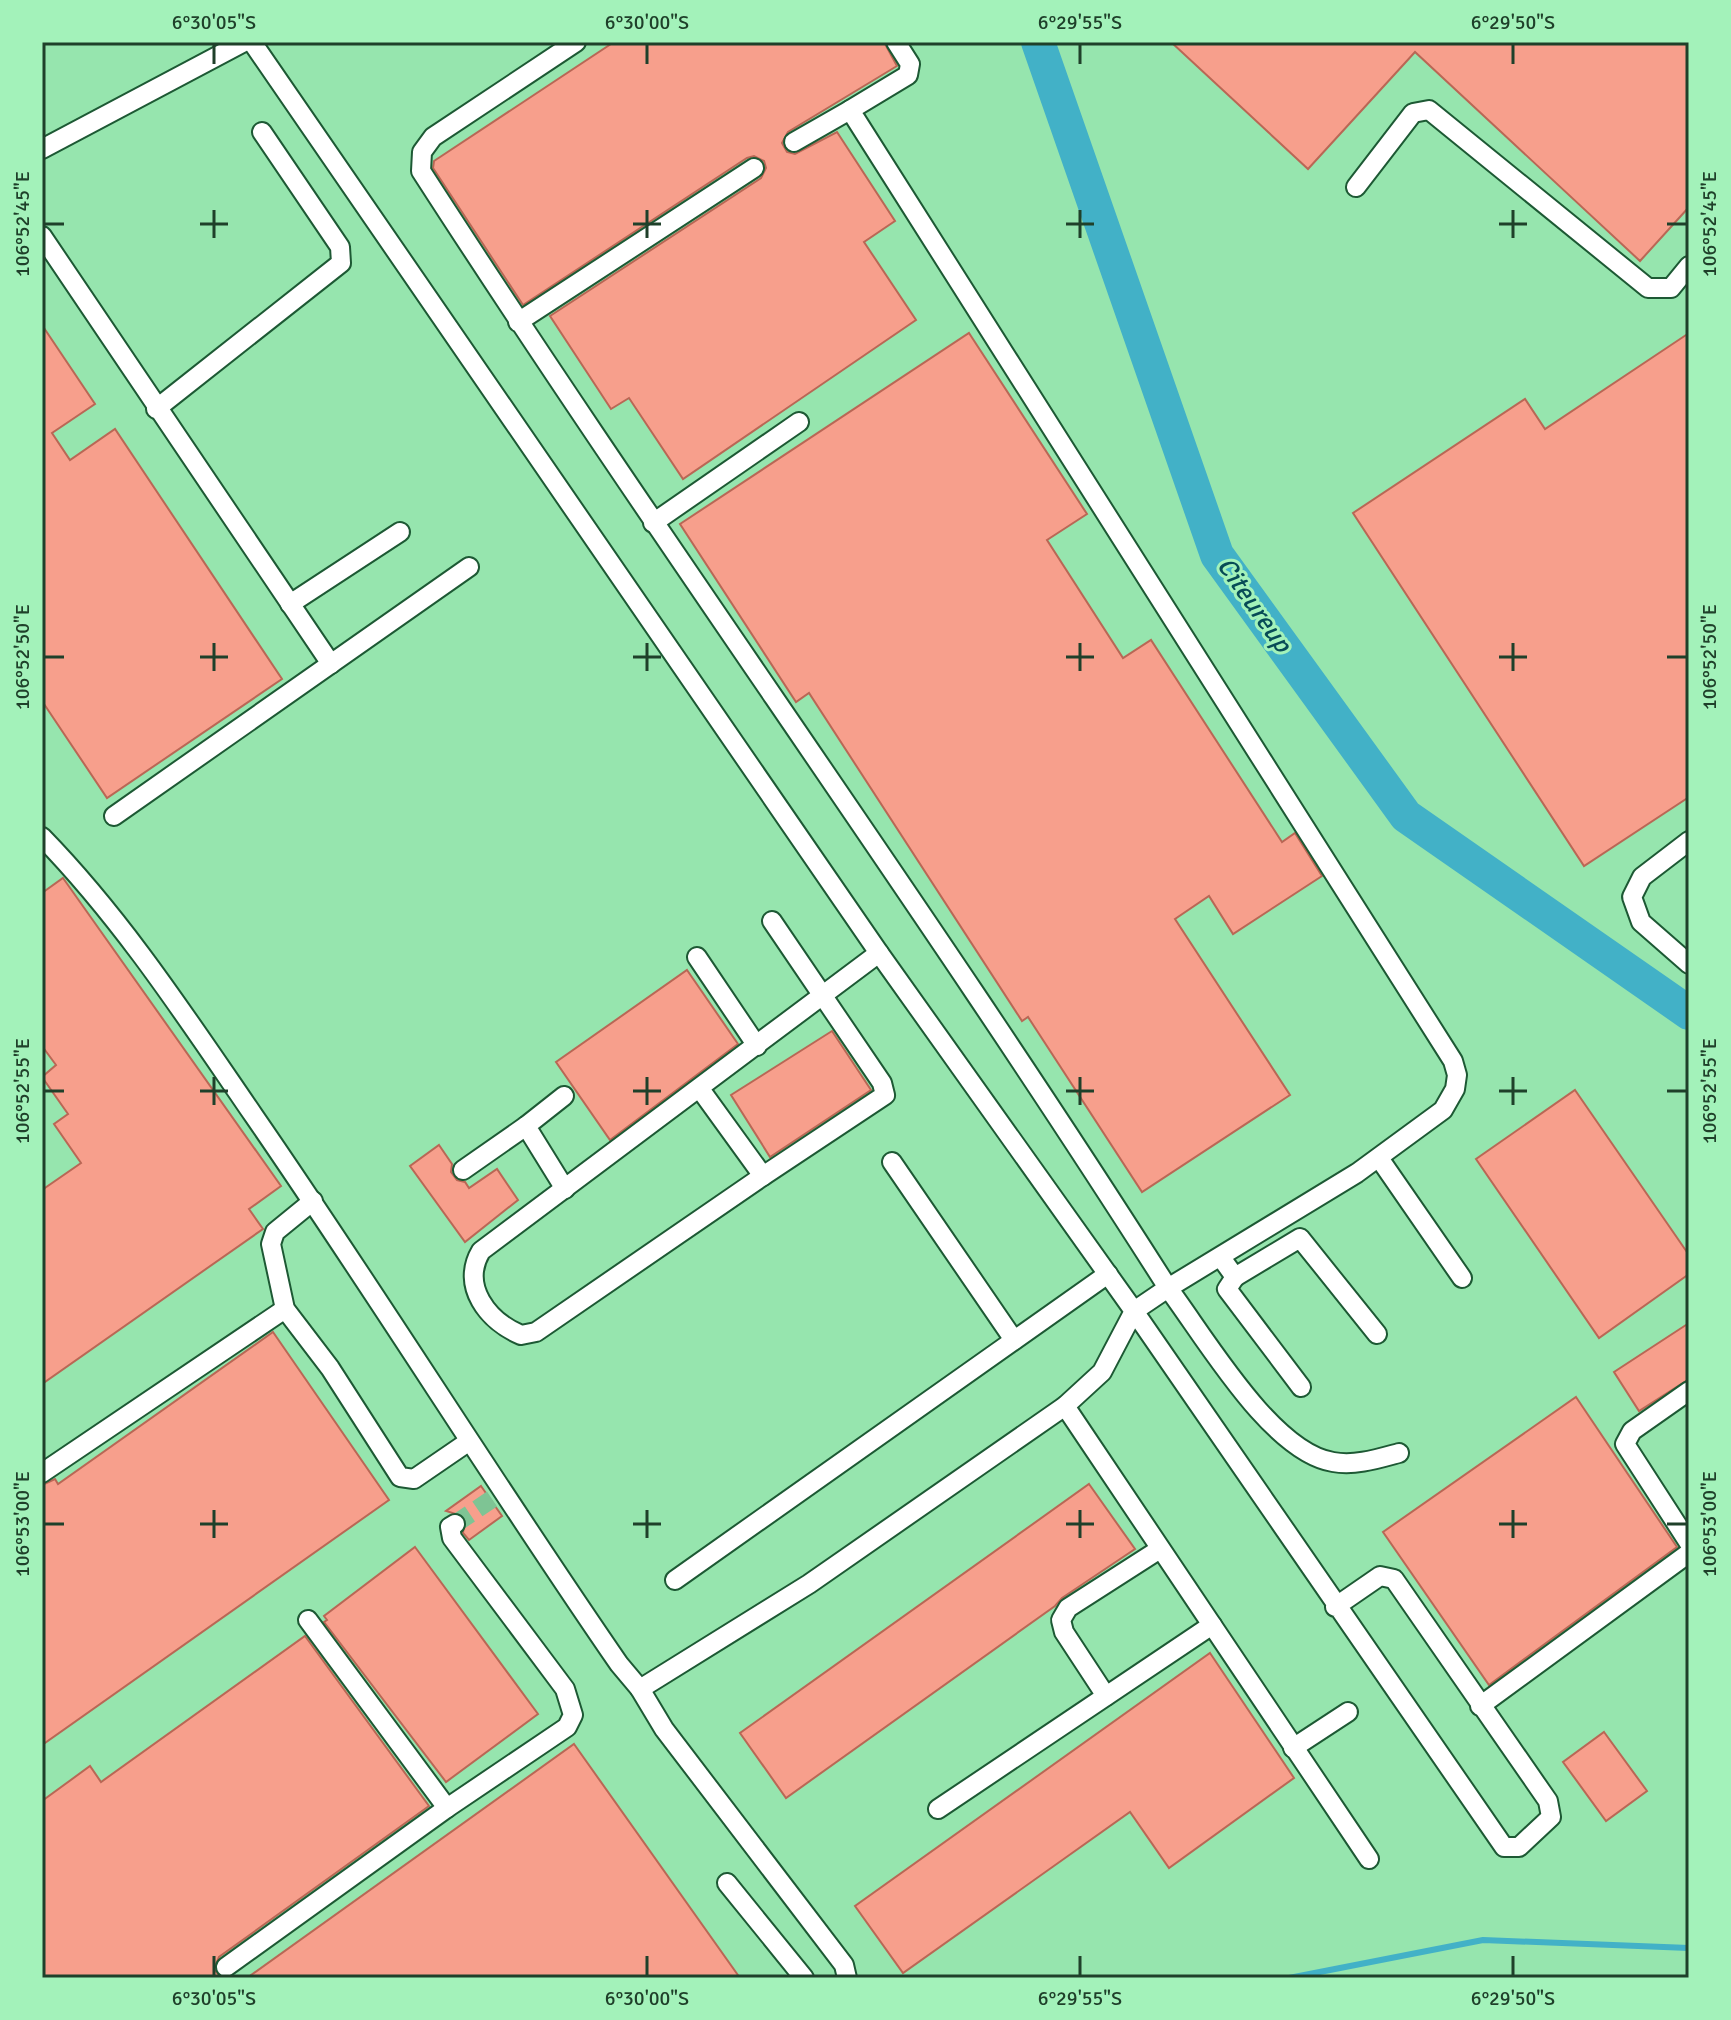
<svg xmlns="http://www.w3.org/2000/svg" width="1731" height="2020" font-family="Signika,sans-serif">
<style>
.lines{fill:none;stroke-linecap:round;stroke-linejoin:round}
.stream{stroke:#42b1c7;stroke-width:6}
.river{stroke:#42b1c7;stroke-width:34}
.building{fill:#f79f8c;stroke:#b96755;stroke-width:2}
.minor-tunnel{stroke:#7ec494;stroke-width:18;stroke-dasharray:18 9;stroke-linecap:butt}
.minor-casing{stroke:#1d5934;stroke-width:22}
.minor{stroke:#fff;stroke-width:18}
.ticks{fill:none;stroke:#1f402a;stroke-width:3}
.labels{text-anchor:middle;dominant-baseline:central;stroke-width:6;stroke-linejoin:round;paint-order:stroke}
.water-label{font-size:26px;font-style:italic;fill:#074b56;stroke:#a3f2ba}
.neatline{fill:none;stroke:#1f402a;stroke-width:3}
.ticks-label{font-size:20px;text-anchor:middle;fill:#1f402a}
</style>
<rect width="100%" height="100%" fill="#96e5ae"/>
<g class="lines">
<path class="stream" d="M1289 1978 1483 1940 1689 1948"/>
<path class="river" d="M1038 42 1217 555 1406 816 1689 1013"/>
</g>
<g class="building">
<path d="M614 42H884L897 66 788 132 782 143 787 152 795 154 837 132 895 221 864 242 916 320 683 479 629 398 611 409 550 316 761 178 766 168 764 161 754 156 747 158 523 305 433 168 434 161Z"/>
<path d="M1171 42H1689V207L1640 261 1415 52 1308 169Z"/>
<path d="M42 325 95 404 52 433 70 460 115 429 282 679 107 798 42 701Z"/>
<path d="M969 333 1087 514 1047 540 1123 658 1151 640 1282 842 1295 833 1322 876 1233 934 1209 896 1175 919 1290 1095 1142 1192 1028 1017 1022 1021 809 693 796 702 680 524Z"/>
<path d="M1689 333V797L1584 866 1353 513 1525 399 1545 429Z"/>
<path d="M63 878 281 1186 249 1209 263 1229 42 1384V1190L81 1163 54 1124 68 1114 42 1077 56 1065 42 1046V893Z"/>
<path d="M687 970 738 1044 610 1140 556 1062Z"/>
<path d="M832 1031 871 1090 770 1157 731 1095Z"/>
<path d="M1575 1090 1689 1255V1274L1599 1338 1476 1159Z"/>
<path d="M439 1145 452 1164 451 1172 457 1180 465 1182 469 1188 497 1169 518 1200 465 1242 410 1166Z"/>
<path d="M1689 1323V1379L1639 1411 1614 1372Z"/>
<path d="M273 1332 389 1500 42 1745V1485L55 1479 58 1484Z"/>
<path d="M1576 1397 1677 1547 1489 1685 1383 1532Z"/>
<path d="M1089 1484 1135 1549 1062 1598 1055 1606 786 1798 740 1733Z"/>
<path d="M481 1486 502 1516 469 1540 463 1533 465 1517 446 1511Z"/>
<path d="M415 1547 538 1714 446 1782 324 1622 327 1620 324 1616Z"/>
<path d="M305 1636 429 1806 219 1957 214 1969 221 1978H42V1801L90 1766 101 1782Z"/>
<path d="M1210 1653 1294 1778 1169 1868 1130 1812 903 1973 855 1906Z"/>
<path d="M1604 1732 1647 1791 1606 1821 1563 1762Z"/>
<path d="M574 1744 740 1978H247Z"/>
</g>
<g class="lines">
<path class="minor-tunnel" d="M455 1524 492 1499"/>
<defs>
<g id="minor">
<path d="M576 42 433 137 422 152 421 171C664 548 928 910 1168 1288L1134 1311 1504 1847H1519L1551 1817 1548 1801 1394 1579 1380 1576 1335 1607"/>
<path d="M896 42 910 64 908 75 850 110 1453 1061 1457 1075 1455 1089 1443 1110 1357 1173 1168 1288C1205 1337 1271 1452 1333 1462 1355 1466 1377 1459 1399 1453"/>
<path d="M794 142 850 110"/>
<path d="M42 149 244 42"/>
<path d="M1356 187 1413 113 1429 110 1648 288H1671L1689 266"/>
<path d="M42 236 331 664"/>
<path d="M518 322 754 168"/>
<path d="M156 409 341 263 340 247 262 132"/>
<path d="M653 523 799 422"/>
<path d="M290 604 400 532"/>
<path d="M114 816 469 567"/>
<path d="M42 837C123 920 188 1020 254 1116 379 1297 494 1483 619 1664L640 1689 809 1584 1065 1406 1102 1372 1134 1311 879 953 252 42"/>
<path d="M1689 841 1642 877 1632 897 1641 922 1689 964"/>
<path d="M697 957 757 1046"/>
<path d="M700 1089 763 1176 536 1332 521 1335C488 1321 460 1286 481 1251L879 953"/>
<path d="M564 1096 526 1126 565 1189"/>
<path d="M1379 1158 1462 1278"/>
<path d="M892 1162 1014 1340"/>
<path d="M463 1170 526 1126"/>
<path d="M763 1176 885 1095 882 1083 772 921"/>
<path d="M313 1201 275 1232 271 1244 285 1309 330 1368 400 1477 414 1479 468 1442"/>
<path d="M1222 1259 1235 1277 1300 1238 1377 1334"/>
<path d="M1235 1277 1227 1289 1301 1387"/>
<path d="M1689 1391 1632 1431 1625 1444 1689 1543"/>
<path d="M1065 1406 1369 1859"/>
<path d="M42 1473 285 1309"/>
<path d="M675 1580 1108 1274"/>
<path d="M308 1620 447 1808 567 1727 573 1715 565 1689 452 1538 450 1527 455 1524"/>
<path d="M640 1689 664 1729 844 1965 847 1978"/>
<path d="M1106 1696 1064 1632 1061 1620 1068 1608 1160 1549"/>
<path d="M1480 1706 1689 1553"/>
<path d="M1293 1748 1348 1712"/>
<path d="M938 1809 1212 1625"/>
<path d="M727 1883 804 1978"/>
<path d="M226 1967 447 1808"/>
</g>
</defs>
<use href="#minor" class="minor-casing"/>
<use href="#minor" class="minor"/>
</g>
<path class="ticks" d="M214 44V64M647 44V64M1080 44V64M1513 44V64M214 210V238M647 210V238M1080 210V238M1513 210V238M44 224H64M200 224H228M633 224H661M1066 224H1094M1499 224H1527M1667 224H1687M214 643V671M647 643V671M1080 643V671M1513 643V671M44 657H64M200 657H228M633 657H661M1066 657H1094M1499 657H1527M1667 657H1687M214 1077V1105M647 1077V1105M1080 1077V1105M1513 1077V1105M44 1091H64M200 1091H228M633 1091H661M1066 1091H1094M1499 1091H1527M1667 1091H1687M214 1510V1538M647 1510V1538M1080 1510V1538M1513 1510V1538M44 1524H64M200 1524H228M633 1524H661M1066 1524H1094M1499 1524H1527M1667 1524H1687M214 1956V1976M647 1956V1976M1080 1956V1976M1513 1956V1976"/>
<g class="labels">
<g class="water-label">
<text transform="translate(1254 605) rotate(55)">Citeureup</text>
</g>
</g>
<rect width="1731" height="2020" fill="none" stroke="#a3f2ba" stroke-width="88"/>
<rect x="44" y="44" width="1643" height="1932" class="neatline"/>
<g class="ticks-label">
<text x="214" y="29">6°30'05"S</text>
<text x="647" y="29">6°30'00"S</text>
<text x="1080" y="29">6°29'55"S</text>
<text x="1513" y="29">6°29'50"S</text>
<text transform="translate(1709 224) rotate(-90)" y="7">106°52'45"E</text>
<text transform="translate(22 224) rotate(-90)" y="7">106°52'45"E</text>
<text transform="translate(1709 657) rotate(-90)" y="7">106°52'50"E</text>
<text transform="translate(22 657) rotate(-90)" y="7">106°52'50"E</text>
<text transform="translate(1709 1091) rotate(-90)" y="7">106°52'55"E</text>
<text transform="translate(22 1091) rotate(-90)" y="7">106°52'55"E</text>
<text transform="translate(1709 1524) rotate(-90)" y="7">106°53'00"E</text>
<text transform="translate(22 1524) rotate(-90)" y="7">106°53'00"E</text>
<text x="214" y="2005">6°30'05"S</text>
<text x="647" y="2005">6°30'00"S</text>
<text x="1080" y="2005">6°29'55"S</text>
<text x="1513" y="2005">6°29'50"S</text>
</g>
</svg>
